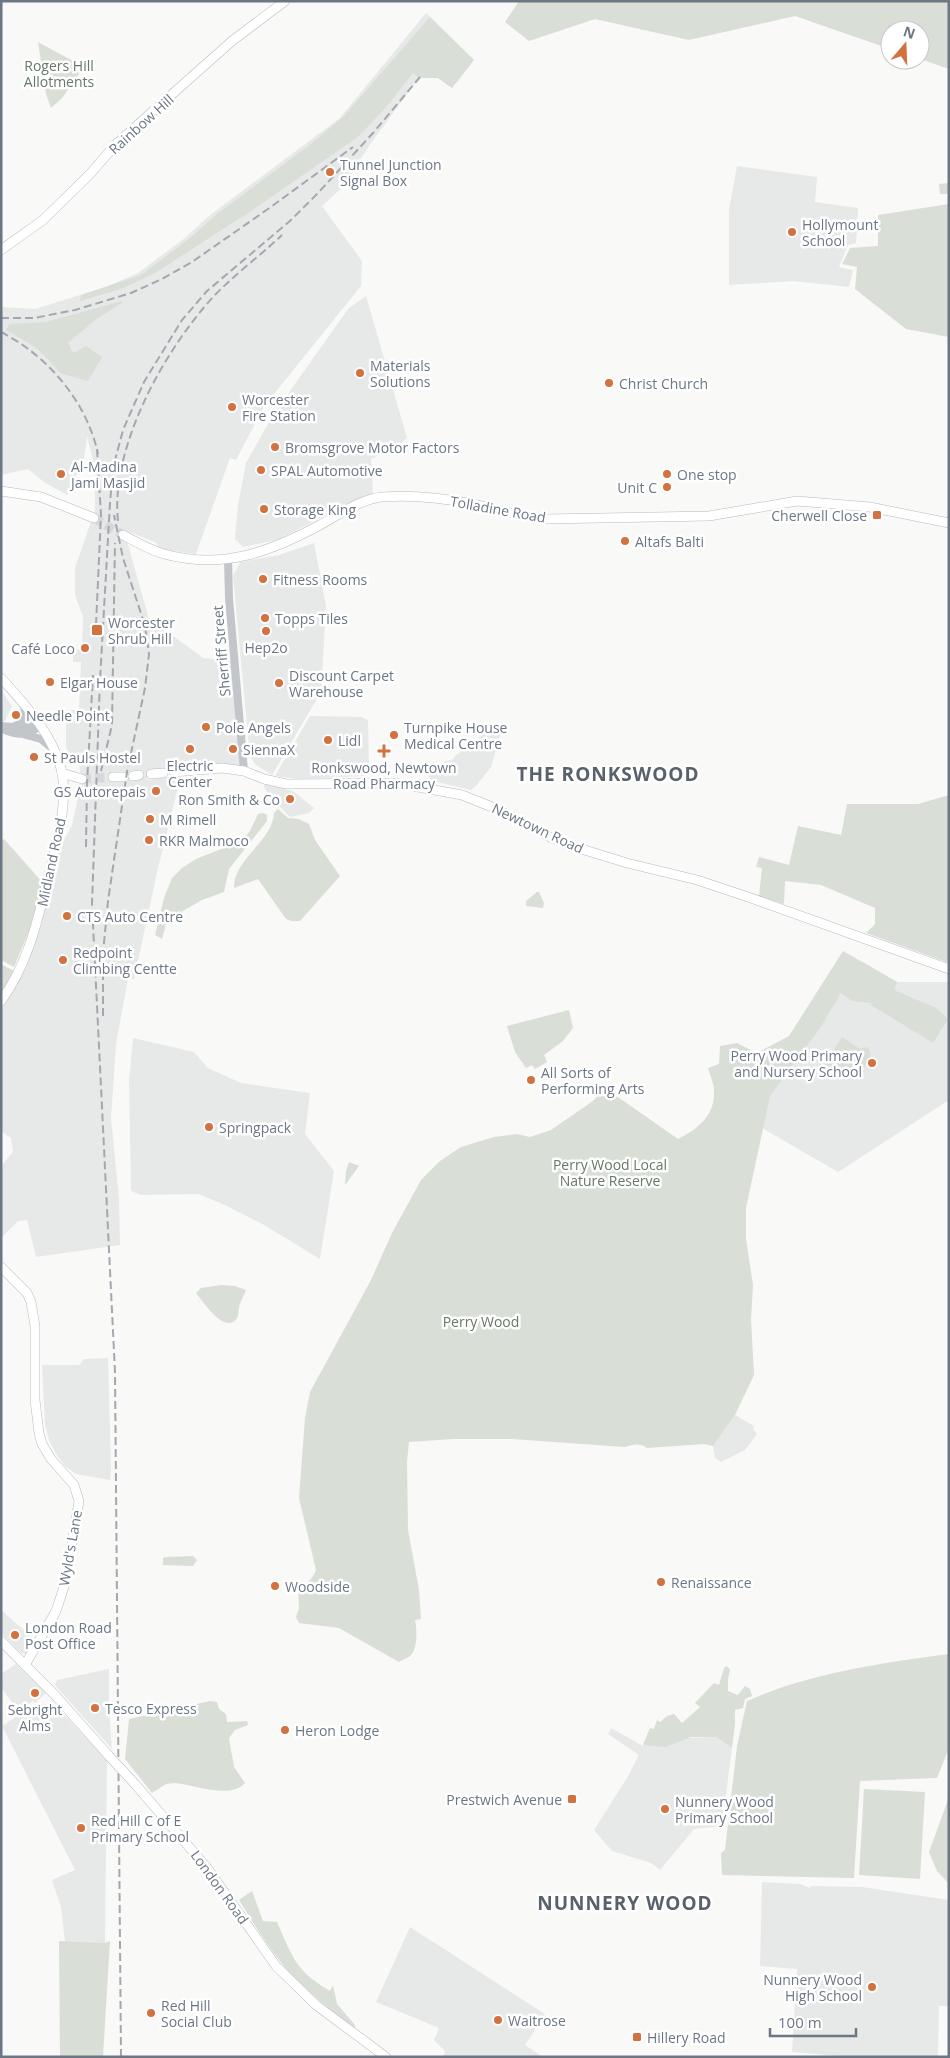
<svg xmlns="http://www.w3.org/2000/svg" width="950" height="2058" font-family="'Open Sans',sans-serif">
<style>
.built{fill:#e7e8e8}
.green{fill:#d9ded7}
.lines{fill:none;stroke-linecap:round;stroke-linejoin:round}
.secondary-tunnel{stroke:#d6d8db;stroke-width:9;stroke-dasharray:9 4.5;stroke-linecap:butt}
.secondary-casing{stroke:#b7babf;stroke-width:10}
.primary-casing{stroke:#b6b9bd;stroke-width:10}
.tertiary{stroke:#c2c5c9;stroke-width:8}
.secondary{stroke:#fff;stroke-width:9}
.primary{stroke:#fff;stroke-width:9}
.rail{stroke:#a4a8ae;stroke-width:2;stroke-dasharray:8 4;stroke-linecap:butt}
.primary-bridge-casing{stroke:#b6b9bd;stroke-width:10;stroke-linecap:butt}
.primary-bridge{stroke:#fff;stroke-width:9}
.poi-dot{fill:#d17240;stroke:#fff;stroke-width:2}
.labels{text-anchor:middle;dominant-baseline:central;stroke-width:5;stroke-linejoin:round;paint-order:stroke}
.park-label{font-size:14px;fill:#677866;stroke:#fff}
.street-label{font-size:14px;fill:#6c7785;stroke:#fff}
.poi-label{font-size:14px;fill:#6c7785;stroke:#fff;text-anchor:start}
.district-label{font-size:19px;font-weight:bold;letter-spacing:1px;fill:#59616b;stroke:#fff}
</style>
<rect width="100%" height="100%" fill="#f9f9f8"/>
<g class="built">
<path d="M426 13 474 60 452 88 438 78H419L371 143 344 186 322 206 362 261 361 286 265 405 236 460 230 458 196 554 166 550 157 546 158 545 155 542 124 530 150 623 172 635 203 658 231 661 240 765 148 772 147 780 181 775 158 868 134 979H128L116 1044 111 1118 119 1199 120 1245 36 1257 27 1220 18 1221 1 1238V1166L13 1152 11 1138 1 1131V1006L26 968 41 926 61 846 72 825 82 779 78 761 70 758 66 747V711L79 709 81 662H73V649H82L83 617 75 595V568L95 510V468L87 436 84 459 67 495 44 482 28 469 1 475V307L35 309 106 287 138 273 185 238 210 215 340 118Z"/>
<path d="M737 166 817 177 815 202 858 208 856 243 848 245 839 267 853 270 849 287 793 281 729 285V210Z"/>
<path d="M366 296 407 438 400 444 371 459 373 495 360 498 277 540 243 547 235 539 238 505 246 463 273 415 348 309Z"/>
<path d="M314 543 326 606 321 692 272 775 256 765 250 757 233 576 240 562 279 555Z"/>
<path d="M1 690 12 706 5 721H1Z"/>
<path d="M310 716 361 717 368 720 369 768 366 774 362 776 297 779 275 776Z"/>
<path d="M492 724 502 730 491 767 476 786 471 790 429 780V770H435L440 763 454 759V757L490 729Z"/>
<path d="M265 784 293 791 314 808 309 813 290 817 271 798 264 787Z"/>
<path d="M863 962 897 982H949V1100L838 1172 762 1128 770 1095 819 1030 841 992Z"/>
<path d="M133 1038 194 1052 208 1068 241 1083 310 1093 305 1134 334 1171 320 1259 264 1225 225 1205 198 1194 141 1195 131 1191 129 1080Z"/>
<path d="M108 1358 111 1468 110 1480 76 1474 65 1466 55 1452 49 1440 45 1424 42 1365H79L84 1359Z"/>
<path d="M735 1415 754 1426 753 1429 757 1434 745 1450 721 1462 715 1458 713 1446Z"/>
<path d="M1 1610 35 1640 27 1654 21 1653 1 1633Z"/>
<path d="M16 1664 46 1693 35 1703 33 1701 18 1711 1 1687V1674Z"/>
<path d="M109 1669V1710L112 1749 55 1685 57 1680Z"/>
<path d="M53 1703 107 1760 105 1943 65 1942 61 1907 52 1880 75 1870 2 1726 33 1706Z"/>
<path d="M611 1728 643 1746 649 1731 686 1738 716 1737 732 1748 722 1826 694 1829 660 1870 651 1863 612 1851 594 1830 627 1778 639 1755 608 1734Z"/>
<path d="M762 1882 800 1884 810 1888 811 1886 862 1887 949 1900V2006H939L938 2057H850L792 2052 797 1969 760 1966Z"/>
<path d="M410 1927 545 2014 525 2045 543 2057H443L445 2051 434 2040 439 2028 376 2002Z"/>
</g>
<g class="green">
<path d="M519 1H949V69L920 59V30H890V49L795 16 689 40 595 19 529 41 505 22Z"/>
<path d="M430 17 474 60 452 88 438 78H419L413 73 387 106 359 136 254 209 155 273 121 289 80 301 81 295 141 275 190 238 217 214 311 144 344 116Z"/>
<path d="M38 42 84 67 62 98 51 108 46 94Z"/>
<path d="M949 183V194H940L939 184Z"/>
<path d="M949 204V337L906 329 855 289 857 267 842 264 850 248 878 246V215Z"/>
<path d="M122 301V303L95 320 68 343 73 353 86 346 102 357 88 381 60 373 49 360 35 347 6 330 10 324 46 322Z"/>
<path d="M949 795V963L866 933 875 924V908L821 885 785 881 784 904 759 896 762 868 756 867 759 857 789 865 798 826 841 835 847 804H918Z"/>
<path d="M278 809 288 818 299 819 309 824 315 840 340 876 300 921H292L286 919 258 879 234 888C233 859 273 841 274 813Z"/>
<path d="M263 813 267 815V821L229 869 224 892 202 900 167 920 162 939 155 935 164 898 172 878 182 868 196 859 241 841 250 831 258 814Z"/>
<path d="M4 839 43 883 29 931 14 967 1 960V841Z"/>
<path d="M537 892H539L544 903 543 908 526 906V901Z"/>
<path d="M843 951 897 982 894 990 936 1008 948 1019 933 1043 871 1005 872 1003 852 1001 841 993 819 1030 770 1096 746 1208V1239L753 1285 751 1319 754 1375 735 1415 713 1446 704 1444 647 1448C639 1442 633 1445 624 1447L512 1439H453L409 1442 407 1462 408 1530 419 1590 421 1619 415 1620C417 1629 418 1649 410 1656 408 1658 402 1660 399 1662L339 1628 299 1623 296 1617 299 1608 298 1587C306 1586 313 1578 316 1570L299 1498 305 1418 310 1392 370 1282 392 1233 421 1180 440 1161 461 1147 494 1137 517 1134 530 1137 551 1130 593 1101 605 1088 678 1139C698 1129 715 1116 714 1091 714 1084 710 1075 708 1068L719 1064 720 1046 737 1043 757 1053 789 1036Z"/>
<path d="M1 964 14 971 1 995Z"/>
<path d="M569 1010 573 1028 563 1041 544 1055 547 1062 535 1069 532 1065 526 1068 515 1052 507 1026Z"/>
<path d="M842 1037 860 1049 868 1047 871 1055 863 1069 853 1080 825 1065Z"/>
<path d="M349 1162 359 1166 345 1185 346 1171Z"/>
<path d="M221 1285 235 1286 246 1290C244 1295 239 1304 239 1308 238 1311 239 1314 237 1318 225 1336 203 1301 196 1293L201 1288Z"/>
<path d="M193 1556 197 1560 193 1566 163 1565V1558L166 1557Z"/>
<path d="M949 1654V1748L937 1778 860 1781 854 1878 722 1875 721 1853 725 1850 737 1746 747 1701C810 1673 881 1663 949 1654Z"/>
<path d="M727 1666 730 1670 728 1679V1691L738 1695 745 1686 750 1689 752 1696 745 1699 743 1708 735 1710V1724L732 1748 716 1737H691L665 1747 643 1745 650 1728 654 1729 657 1720 660 1722 667 1716 674 1714 682 1723 700 1707 695 1703 714 1683 719 1685 724 1668Z"/>
<path d="M210 1701 217 1702 219 1709 226 1714 227 1722 247 1721 248 1725 235 1730 229 1738 234 1767 245 1783C230 1800 193 1784 174 1783L166 1784 152 1793 125 1759 129 1719Z"/>
<path d="M864 1789 925 1792 920 1879 859 1875Z"/>
<path d="M949 1797V1884L937 1871 929 1852Z"/>
<path d="M252 1891 263 1921 277 1922C293 1958 295 1970 330 1991L333 1985 337 2004 355 2025V2029C333 2011 309 1994 290 1973 270 1951 255 1925 239 1900Z"/>
<path d="M59 1941 105 1943 110 1941 103 2057H60Z"/>
</g>
<g class="lines">
<g class="secondary-tunnel">
<path d="M94 518 123 535"/>
<path d="M82 779 113 777"/>
</g>
<defs>
<g id="secondary">
<path d="M1 250 43 220 90 174 116 144 232 41 285 1"/>
<path d="M1 491 41 497 94 518"/>
<path d="M123 535C136 542 150 550 164 554 222 570 270 552 320 525 339 515 360 499 382 497 411 495 443 498 472 504 497 509 521 517 546 519L709 516 797 501 870 507 949 523"/>
<path d="M1 678C26 706 54 735 62 773 68 803 57 841 50 870 39 915 29 963 1 1001"/>
<path d="M174 772 222 768 244 771 264 779 286 784 396 783 462 795 497 809 552 838 578 848 627 863 697 880 751 898 949 969"/>
<path d="M62 773 82 779"/>
<path d="M151 774 163 773"/>
<path d="M133 776 139 775"/>
<path d="M113 777H124"/>
<path d="M1 1267 27 1293 31 1302 35 1326V1400L39 1433 42 1444 51 1459 74 1485 79 1501 66 1580 61 1596 56 1611 25 1665"/>
</g>
<g id="primary">
<path d="M1 1641 54 1694 109 1756"/>
<path d="M135 1784 208 1869 276 1966 316 2005 386 2057"/>
</g>
</defs>
<use href="#secondary" class="secondary-casing"/>
<use href="#primary" class="primary-casing"/>
<g class="tertiary">
<path d="M228 559 229 598 244 771"/>
<path d="M1 726 13 727 23 722 26 715 23 703"/>
<path d="M5 730C19 736 29 735 41 725"/>
<path d="M14 730 29 726 37 720"/>
<path d="M26 735 41 739 54 750"/>
</g>
<use href="#secondary" class="secondary"/>
<use href="#primary" class="primary"/>
<g class="rail">
<path d="M1 318H34L75 310 131 293 162 279 192 262 268 209 353 147"/>
<path d="M1 332C48 356 87 402 98 454"/>
<path d="M118 521C110 447 165 349 214 296 235 274 260 256 282 235"/>
<path d="M96 625 101 515 97 449"/>
<path d="M101 771 112 725 115 543"/>
<path d="M86 847 87 783 93 675"/>
<path d="M103 1016V953L108 901 127 772 145 688 149 654 145 626 123 558 114 515"/>
<path d="M121 2057 115 1372 92 904 100 680 110 503 113 468 123 430 144 382 182 320 207 291 291 220 318 193 373 133 420 77"/>
</g>
<defs>
<path id="primary-bridge" d="M109 1756 135 1784"/>
</defs>
<use href="#primary-bridge" class="primary-bridge-casing"/>
<use href="#primary-bridge" class="primary-bridge"/>
</g>
<g class="poi-dot">
<circle cx="330" cy="172" r="5"/>
<circle cx="792" cy="232" r="5"/>
<circle cx="360" cy="373" r="5"/>
<circle cx="609" cy="383" r="5"/>
<circle cx="232" cy="407" r="5"/>
<circle cx="275" cy="447" r="5"/>
<circle cx="261" cy="470" r="5"/>
<circle cx="61" cy="474" r="5"/>
<circle cx="667" cy="474" r="5"/>
<circle cx="667" cy="487" r="5"/>
<circle cx="264" cy="509" r="5"/>
<rect x="872" y="510" width="10" height="10" rx="2.5"/>
<circle cx="625" cy="541" r="5"/>
<circle cx="263" cy="579" r="5"/>
<circle cx="265" cy="618" r="5"/>
<rect x="91" y="624" width="12" height="12" rx="2.5"/>
<circle cx="266" cy="631" r="5"/>
<circle cx="85" cy="648" r="5"/>
<circle cx="50" cy="682" r="5"/>
<circle cx="279" cy="683" r="5"/>
<circle cx="16" cy="715" r="5"/>
<circle cx="206" cy="727" r="5"/>
<circle cx="394" cy="735" r="5"/>
<circle cx="328" cy="740" r="5"/>
<circle cx="190" cy="749" r="5"/>
<circle cx="233" cy="749" r="5"/>
<path d="M381.5 743.5h5v5h5v5h-5v5h-5v-5h-5v-5h5z"/>
<circle cx="34" cy="757" r="5"/>
<circle cx="156" cy="791" r="5"/>
<circle cx="290" cy="799" r="5"/>
<circle cx="150" cy="819" r="5"/>
<circle cx="149" cy="840" r="5"/>
<circle cx="67" cy="916" r="5"/>
<circle cx="63" cy="960" r="5"/>
<circle cx="872" cy="1063" r="5"/>
<circle cx="531" cy="1080" r="5"/>
<circle cx="209" cy="1127" r="5"/>
<circle cx="661" cy="1582" r="5"/>
<circle cx="275" cy="1586" r="5"/>
<circle cx="15" cy="1635" r="5"/>
<circle cx="35" cy="1693" r="5"/>
<circle cx="95" cy="1708" r="5"/>
<circle cx="285" cy="1730" r="5"/>
<rect x="567" y="1794" width="10" height="10" rx="2.5"/>
<circle cx="665" cy="1809" r="5"/>
<circle cx="81" cy="1828" r="5"/>
<circle cx="872" cy="1987" r="5"/>
<circle cx="151" cy="2013" r="5"/>
<circle cx="498" cy="2020" r="5"/>
<rect x="632" y="2032" width="10" height="10" rx="2.5"/>
</g>
<g class="labels">
<g class="park-label">
<text x="59" y="65">Rogers Hill<tspan x="59" dy="16">Allotments</tspan></text>
<text x="610" y="1164">Perry Wood Local<tspan x="610" dy="16">Nature Reserve</tspan></text>
<text x="481" y="1321">Perry Wood</text>
</g>
<g class="street-label">
<text transform="translate(141 124) rotate(-42)">Rainbow Hill</text>
<text transform="translate(498 509) rotate(10)">Tolladine Road</text>
<text transform="translate(221 651) rotate(-95)">Sherriff Street</text>
<text transform="translate(538 828) rotate(25)">Newtown Road</text>
<text transform="translate(51 862) rotate(-78)">Midland Road</text>
<text transform="translate(70 1548) rotate(-80)">Wyld's Lane</text>
<text transform="translate(220 1887) rotate(54)">London Road</text>
</g>
<g class="poi-label">
<text x="340" y="164">Tunnel Junction<tspan x="340" dy="16">Signal Box</tspan></text>
<text x="802" y="224">Hollymount<tspan x="802" dy="16">School</tspan></text>
<text x="370" y="365">Materials<tspan x="370" dy="16">Solutions</tspan></text>
<text x="619" y="383">Christ Church</text>
<text x="242" y="399">Worcester<tspan x="242" dy="16">Fire Station</tspan></text>
<text x="285" y="447">Bromsgrove Motor Factors</text>
<text x="71" y="466">Al-Madina<tspan x="71" dy="16">Jami Masjid</tspan></text>
<text x="271" y="470">SPAL Automotive</text>
<text x="677" y="474">One stop</text>
<text x="657" y="487" text-anchor="end">Unit C</text>
<text x="274" y="509">Storage King</text>
<text x="867" y="515" text-anchor="end">Cherwell Close</text>
<text x="635" y="541">Altafs Balti</text>
<text x="273" y="579">Fitness Rooms</text>
<text x="275" y="618">Topps Tiles</text>
<text x="108" y="622">Worcester<tspan x="108" dy="16">Shrub Hill</tspan></text>
<text x="266" y="647" text-anchor="middle">Hep2o</text>
<text x="75" y="648" text-anchor="end">Café Loco</text>
<text x="289" y="675">Discount Carpet<tspan x="289" dy="16">Warehouse</tspan></text>
<text x="60" y="682">Elgar House</text>
<text x="26" y="715">Needle Point</text>
<text x="216" y="727">Pole Angels</text>
<text x="404" y="727">Turnpike House<tspan x="404" dy="16">Medical Centre</tspan></text>
<text x="338" y="740">Lidl</text>
<text x="243" y="749">SiennaX</text>
<text x="44" y="757">St Pauls Hostel</text>
<text x="190" y="765" text-anchor="middle">Electric<tspan x="190" dy="16">Center</tspan></text>
<text x="384" y="767" text-anchor="middle">Ronkswood, Newtown<tspan x="384" dy="16">Road Pharmacy</tspan></text>
<text x="146" y="791" text-anchor="end">GS Autorepais</text>
<text x="280" y="799" text-anchor="end">Ron Smith &amp; Co</text>
<text x="160" y="819">M Rimell</text>
<text x="159" y="840">RKR Malmoco</text>
<text x="77" y="916">CTS Auto Centre</text>
<text x="73" y="952">Redpoint<tspan x="73" dy="16">Climbing Centte</tspan></text>
<text x="862" y="1055" text-anchor="end">Perry Wood Primary<tspan x="862" dy="16">and Nursery School</tspan></text>
<text x="541" y="1072">All Sorts of<tspan x="541" dy="16">Performing Arts</tspan></text>
<text x="219" y="1127">Springpack</text>
<text x="671" y="1582">Renaissance</text>
<text x="285" y="1586">Woodside</text>
<text x="25" y="1627">London Road<tspan x="25" dy="16">Post Office</tspan></text>
<text x="105" y="1708">Tesco Express</text>
<text x="35" y="1709" text-anchor="middle">Sebright<tspan x="35" dy="16">Alms</tspan></text>
<text x="295" y="1730">Heron Lodge</text>
<text x="562" y="1799" text-anchor="end">Prestwich Avenue</text>
<text x="675" y="1801">Nunnery Wood<tspan x="675" dy="16">Primary School</tspan></text>
<text x="91" y="1820">Red Hill C of E<tspan x="91" dy="16">Primary School</tspan></text>
<text x="862" y="1979" text-anchor="end">Nunnery Wood<tspan x="862" dy="16">High School</tspan></text>
<text x="161" y="2005">Red Hill<tspan x="161" dy="16">Social Club</tspan></text>
<text x="508" y="2020">Waitrose</text>
<text x="647" y="2037">Hillery Road</text>
</g>
<g class="district-label">
<text x="608" y="774">THE RONKSWOOD</text>
<text x="625" y="1903">NUNNERY WOOD</text>
</g>
</g>
<rect width="950" height="2058" fill="none" stroke="#6c7785" stroke-width="5"/>
<g transform="translate(905 45) rotate(19)"><circle r="24" fill="#ffffff" stroke="#c4c9ce"/>
<path d="M0-4L9 19L0 12L-9 19Z" fill="#d17240"/>
<text y="-8" font-size="14" font-weight="bold" text-anchor="middle" fill="#6c7785">N</text>
</g>
<path d="M770 2028v8h86v-8" fill="none" stroke="#6c7785" stroke-width="2.5"/>
<text x="778" y="2028" font-size="15" fill="#6c7785" stroke="#ffffff" stroke-width="4" paint-order="stroke">100 m</text>
</svg>
